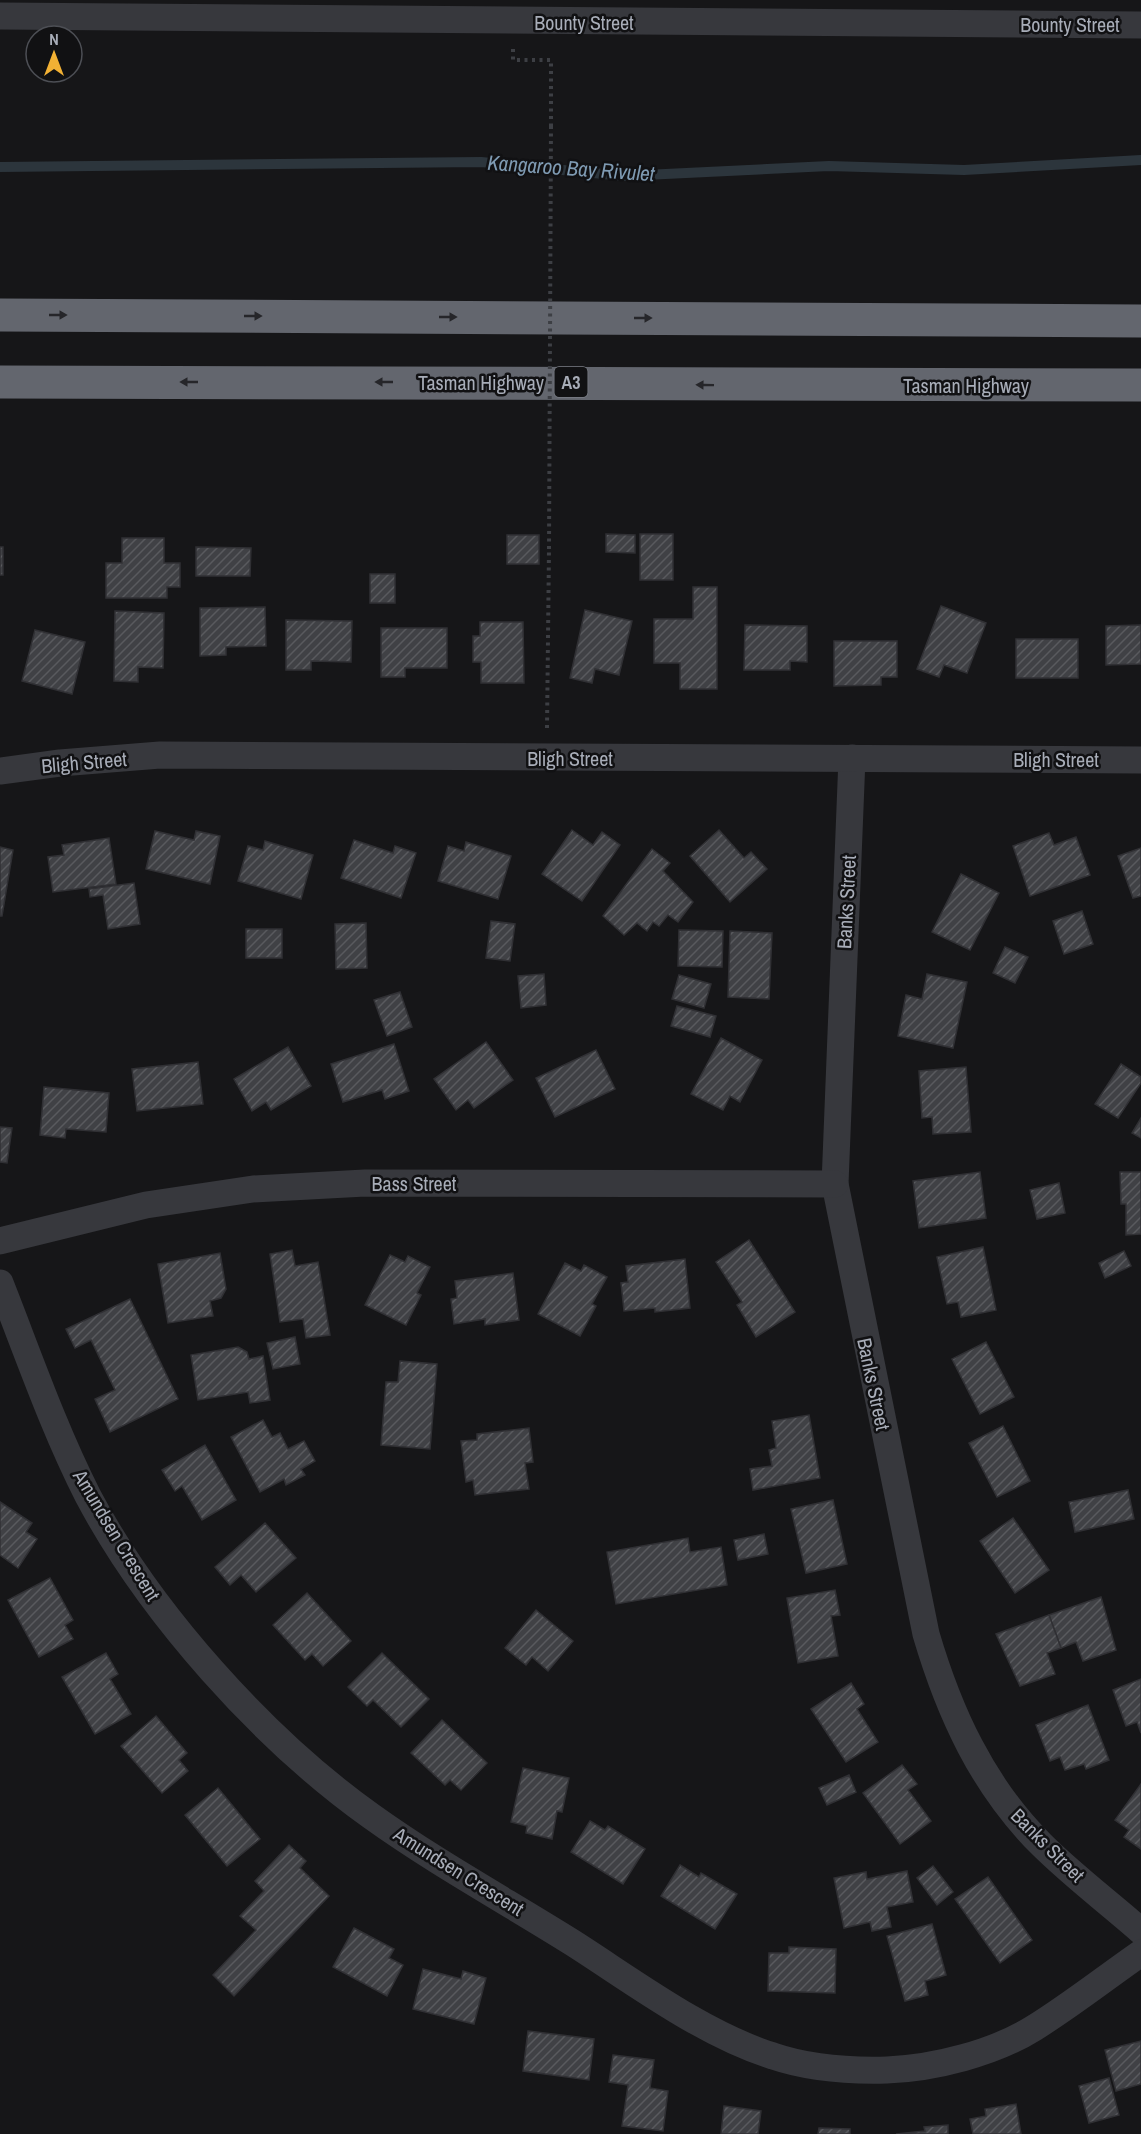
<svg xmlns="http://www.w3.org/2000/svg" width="1141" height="2134" font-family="'Archivo Narrow',sans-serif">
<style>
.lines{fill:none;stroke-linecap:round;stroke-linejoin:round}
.stream{stroke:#2c353c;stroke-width:10}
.building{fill:url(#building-hatch);stroke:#303034;stroke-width:1.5}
.path{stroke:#3d3f44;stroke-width:4;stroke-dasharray:3 4.5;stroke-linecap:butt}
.street{stroke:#37383d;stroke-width:27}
.highway{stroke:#63666e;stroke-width:33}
.path-bridge{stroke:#3d3f44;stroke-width:4;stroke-dasharray:3 4.5;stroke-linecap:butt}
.oneway{fill:#26262a}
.labels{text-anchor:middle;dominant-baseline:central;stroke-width:5;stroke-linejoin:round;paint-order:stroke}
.shield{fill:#111113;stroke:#7b7e86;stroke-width:1.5}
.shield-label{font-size:18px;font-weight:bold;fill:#a8adb8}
.street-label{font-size:20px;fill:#a8adb8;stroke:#111113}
.water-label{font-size:21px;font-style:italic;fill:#7f9bb3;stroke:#111113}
</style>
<defs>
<pattern id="building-hatch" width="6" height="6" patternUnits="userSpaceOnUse" patternTransform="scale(1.5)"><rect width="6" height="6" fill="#404145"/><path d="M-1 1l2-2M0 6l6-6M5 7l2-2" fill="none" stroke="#595a5e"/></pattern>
</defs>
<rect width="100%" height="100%" fill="#161618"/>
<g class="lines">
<path class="stream" d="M0 167 481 162 624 176 829 166 964 170 1141 160"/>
</g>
<g class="building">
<path d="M606 534 635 535V553L606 552Z"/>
<rect x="640" y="534" width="33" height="46"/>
<rect x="507" y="535" width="32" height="29"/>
<path d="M122 538H164V563H180V587H167V598H106V563H122Z"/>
<rect x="0" y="547" width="3" height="28"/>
<path d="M196 547 251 548 250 576H196Z"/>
<rect x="370" y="574" width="25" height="29"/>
<path d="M693 587H717V689H680V663H654V619H693Z"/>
<path d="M941 606 986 623 967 673 944 665 939 677 917 669Z"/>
<path d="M265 607 266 646 226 647V655L200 656V608Z"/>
<path d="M585 610 632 621 619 675 595 669 592 683 570 678Z"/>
<path d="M115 611 164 613 163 668 138 667V682L114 681Z"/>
<path d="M286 620 352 621 351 662 311 661V670H286Z"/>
<path d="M480 622H523L524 683H481V662H473V636H480Z"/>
<path d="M745 625 807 626V662L790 661V670H744Z"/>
<path d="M1141 625V664L1106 665V626Z"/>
<path d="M381 628H447V668H405V677H381Z"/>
<path d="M35 630 85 642 72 694 22 681Z"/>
<rect x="1016" y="639" width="62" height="39"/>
<path d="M834 641H897V677H881V685L834 686Z"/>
<path d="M572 830 593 845 602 832 620 845 582 901 542 874Z"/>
<path d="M719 830 744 858 751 852 767 869 730 902 690 856Z"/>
<path d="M155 831 194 840 196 831 220 836 210 884 146 869Z"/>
<path d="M1049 833 1054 845 1076 837 1090 875 1030 896 1013 846Z"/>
<path d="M109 838 116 884 53 892 48 857 64 855 62 845Z"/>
<path d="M354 840 393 853 395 846 416 853 401 898 341 878Z"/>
<path d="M265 841 313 855 301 899 238 881 248 846 263 850Z"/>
<path d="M466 842 511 856 498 899 438 881 448 846 464 851Z"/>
<path d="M0 847 13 850 2 916H0Z"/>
<path d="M1141 848V896L1133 898 1118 856Z"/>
<path d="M652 849 670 863 663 871 693 902 678 922 668 915 659 926 653 922 647 931 637 923 624 935 603 916Z"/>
<path d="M961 874 999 893 970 950 932 932Z"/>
<path d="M134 883 140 924 108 929 103 895 90 897 89 889Z"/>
<path d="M1082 911 1093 944 1064 954 1053 921Z"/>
<path d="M491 921 515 924 510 961 486 958Z"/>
<path d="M366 923 367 968 336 969 335 924Z"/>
<rect x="246" y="929" width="36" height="29"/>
<path d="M679 930 723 931 722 967 678 966Z"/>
<path d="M730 931 772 933 769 999 728 997Z"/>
<path d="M1005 947 1028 957 1015 983 993 973Z"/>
<path d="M544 974 546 1005 521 1008 518 976Z"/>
<path d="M927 974 967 982 953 1048 898 1036 906 995 922 999Z"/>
<path d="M679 975 711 984 704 1008 672 999Z"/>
<path d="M400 992 412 1027 387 1036 374 1000Z"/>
<path d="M677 1006 716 1016 710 1037 671 1026Z"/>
<path d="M721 1038 762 1060 740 1102 730 1096 723 1110 691 1094Z"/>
<path d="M486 1042 513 1080 474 1108 468 1100 456 1110 434 1079Z"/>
<path d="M394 1044 409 1091 385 1099 382 1090 343 1102 331 1064Z"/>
<path d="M288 1047 311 1086 271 1110 266 1102 252 1111 234 1079Z"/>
<path d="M596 1050 615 1089 555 1117 536 1078Z"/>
<path d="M198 1062 203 1104 137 1111 132 1069Z"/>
<path d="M1121 1064 1141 1077V1083L1118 1118 1095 1104Z"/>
<path d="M966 1067 971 1132 933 1134 932 1117 922 1118 919 1071Z"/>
<path d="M44 1087 109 1093 106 1132 66 1129 65 1138 40 1135Z"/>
<path d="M1141 1118V1138L1132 1133Z"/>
<path d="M0 1127 12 1128 7 1163 0 1162Z"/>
<path d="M980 1172 986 1218 919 1228 913 1181Z"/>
<path d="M1120 1172H1141V1234L1126 1235V1204H1121Z"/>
<path d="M1059 1183 1065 1213 1037 1219 1030 1190Z"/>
<path d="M749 1240 795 1312 756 1337 737 1305 742 1302 716 1262Z"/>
<path d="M983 1247 996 1310 961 1317 958 1302 947 1304 937 1257Z"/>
<path d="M292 1250 295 1266 318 1262 330 1335 306 1338 303 1319 280 1322 270 1254Z"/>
<path d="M1124 1251 1131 1266 1105 1278 1099 1263Z"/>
<path d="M220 1253 226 1289 221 1298 210 1301 213 1316 168 1323 158 1264Z"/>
<path d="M390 1255 405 1262 408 1256 430 1267 417 1293 421 1295 406 1325 365 1305Z"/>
<path d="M685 1259 690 1308 655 1312V1308L624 1311 621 1283 628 1282 626 1266Z"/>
<path d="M565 1263 581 1271 584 1265 607 1277 592 1304 596 1306 580 1336 538 1314Z"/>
<path d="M513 1273 519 1320 485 1325V1319L454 1324 451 1299 457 1298 455 1281Z"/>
<path d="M130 1299 178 1399 110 1432 95 1399 115 1390 91 1340 75 1348 66 1329Z"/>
<path d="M295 1337 300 1364 273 1369 267 1343Z"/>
<path d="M986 1342 1014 1397 980 1414 952 1359Z"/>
<path d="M238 1347 247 1352 249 1359 263 1356 270 1400 250 1403 248 1392 198 1400 191 1355Z"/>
<path d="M400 1361 437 1364 430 1449 381 1445 386 1382H398Z"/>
<path d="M809 1415 820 1478 753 1490 750 1469 772 1466 769 1450 776 1448 772 1421Z"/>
<path d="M263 1420 272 1437 280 1433 288 1449 304 1441 315 1461 301 1469 305 1475 286 1485 284 1479 260 1492 231 1437Z"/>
<path d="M1003 1426 1030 1481 997 1497 969 1443Z"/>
<path d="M529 1428 533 1462 525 1463 529 1489 475 1495 473 1480 466 1482 461 1441 477 1440V1434Z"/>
<path d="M205 1445 236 1500 202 1520 182 1486 175 1491 162 1470Z"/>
<path d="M1128 1490 1134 1519 1075 1532 1069 1502Z"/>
<path d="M833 1500 847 1564 806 1573 791 1509Z"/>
<path d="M0 1502 32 1523 26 1532 37 1539 18 1568 0 1555Z"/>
<path d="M1013 1518 1049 1570 1015 1593 980 1541Z"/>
<path d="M265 1523 296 1558 256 1592 241 1575 230 1585 215 1567Z"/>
<path d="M764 1534 768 1554 738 1560 734 1540Z"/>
<path d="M688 1538 690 1552 721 1547 727 1585 616 1604 607 1552Z"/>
<path d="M50 1578 73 1620 65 1625 73 1639 39 1657 8 1600Z"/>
<path d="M835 1590 840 1615 831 1616 838 1656 798 1663 787 1598Z"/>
<path d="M307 1593 351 1641 323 1666 312 1654 305 1660 273 1625Z"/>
<path d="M1101 1597 1116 1650 1083 1661 1076 1642 1061 1648 1049 1615Z"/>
<path d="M536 1610 573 1641 548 1671 532 1657 526 1665 505 1648Z"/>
<path d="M1049 1615 1061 1648 1047 1653 1055 1674 1020 1686 996 1634Z"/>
<path d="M106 1653 118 1674 110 1679 131 1714 95 1734 62 1677Z"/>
<path d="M382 1653 429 1699 401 1727 373 1700 367 1706 348 1687Z"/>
<path d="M1141 1679V1733L1137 1722 1126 1726 1113 1690Z"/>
<path d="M851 1683 864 1704 857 1709 878 1742 846 1762 811 1709Z"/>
<path d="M1088 1705 1109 1760 1086 1769 1084 1764 1065 1770 1060 1757 1050 1761 1036 1725Z"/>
<path d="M156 1716 187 1753 179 1760 188 1771 162 1793 121 1746Z"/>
<path d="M442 1720 487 1763 461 1790 450 1780 445 1785 411 1753Z"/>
<path d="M902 1765 917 1784 908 1790 931 1821 900 1844 863 1793Z"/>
<path d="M523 1768 569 1778 562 1812 557 1811 552 1839 526 1833 527 1826 511 1822Z"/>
<path d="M849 1775 856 1792 827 1805 819 1788Z"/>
<path d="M1141 1784V1849L1124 1837 1129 1830 1115 1820Z"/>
<path d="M218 1788 260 1839 227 1866 185 1815Z"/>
<path d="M590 1821 605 1830 608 1826 645 1849 623 1884 571 1852Z"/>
<path d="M289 1845 306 1861 300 1868 329 1896 234 1996 213 1975 256 1930 240 1916 264 1891 255 1881Z"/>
<path d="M680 1865 699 1877 701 1873 737 1894 715 1929 661 1896Z"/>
<path d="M933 1866 953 1892 937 1905 917 1878Z"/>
<path d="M907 1871 913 1902 887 1907 891 1927 872 1931 870 1922 844 1928 834 1878 866 1872 867 1879Z"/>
<path d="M988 1877 1032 1940 1000 1963 955 1899Z"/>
<path d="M932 1924 946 1975 925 1981 928 1995 905 2001 887 1936Z"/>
<path d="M354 1928 394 1949 389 1958 403 1965 387 1996 333 1967Z"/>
<path d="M789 1947 836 1949 835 1993 768 1991 769 1953H789Z"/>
<path d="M423 1969 461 1979 463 1971 486 1978 474 2024 413 2009Z"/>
<path d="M528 2031 594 2039 589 2080 523 2071Z"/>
<path d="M1141 2041V2084L1116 2091 1105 2050Z"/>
<path d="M613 2055 654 2060 650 2088 668 2091 663 2131 622 2126 628 2085 609 2082Z"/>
<path d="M1109 2078 1119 2115 1089 2123 1079 2086Z"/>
<path d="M1016 2104 1021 2134H973L970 2119 986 2116 985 2109Z"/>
<path d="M724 2106 761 2111 758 2134H721Z"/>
<path d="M948 2125V2134H896L925 2131 924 2127Z"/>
<path d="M819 2128 850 2129V2134H818Z"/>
</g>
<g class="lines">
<g class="path">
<path d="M513 49V60H551V126"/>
<path d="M547 728 549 549"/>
</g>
<g class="street">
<path d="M0 16 1141 25"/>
<path d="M852 758 835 1184 926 1634C949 1712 982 1785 1041 1844 1072 1875 1108 1902 1141 1931"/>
<path d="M0 771 60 763 160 755 1141 760"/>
<path d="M0 1241 146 1205 253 1189 365 1183 835 1184"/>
<path d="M0 1283C28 1354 53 1427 88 1496 150 1613 263 1739 371 1816 435 1862 506 1901 573 1943 634 1982 703 2034 773 2056 808 2068 850 2071 887 2070 935 2068 994 2053 1034 2028 1071 2005 1105 1978 1141 1953"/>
</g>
<g class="highway">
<path d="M0 315 1141 321"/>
<path d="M0 382 1141 385"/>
</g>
<path class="path-bridge" d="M549 549 551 126"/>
</g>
<defs><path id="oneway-solid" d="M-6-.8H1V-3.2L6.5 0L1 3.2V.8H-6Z" transform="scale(1.5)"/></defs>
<g class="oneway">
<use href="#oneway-solid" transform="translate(58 315)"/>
<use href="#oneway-solid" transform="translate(253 316)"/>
<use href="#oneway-solid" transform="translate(448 317)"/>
<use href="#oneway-solid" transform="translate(643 318)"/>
<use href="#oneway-solid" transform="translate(189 382) rotate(-180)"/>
<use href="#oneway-solid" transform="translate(384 382) rotate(-180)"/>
<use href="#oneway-solid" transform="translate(705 385) rotate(-179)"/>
</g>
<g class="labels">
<rect class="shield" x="554.5" y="367" width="33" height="30" rx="4.5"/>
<g class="shield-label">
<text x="571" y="382">A3</text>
</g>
<g class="street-label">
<text x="584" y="22">Bounty Street</text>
<text x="1070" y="24">Bounty Street</text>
<text x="481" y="382">Tasman Highway</text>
<text x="966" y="385">Tasman Highway</text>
<text x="570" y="758">Bligh Street</text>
<text x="1056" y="759">Bligh Street</text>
<text transform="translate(84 762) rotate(-5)">Bligh Street</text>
<text transform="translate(846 902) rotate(-87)">Banks Street</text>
<text x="414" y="1183">Bass Street</text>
<text transform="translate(874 1384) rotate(78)">Banks Street</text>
<text transform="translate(117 1535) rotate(59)">Amundsen Crescent</text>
<text transform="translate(1048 1845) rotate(45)">Banks Street</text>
<text transform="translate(459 1871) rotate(32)">Amundsen Crescent</text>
</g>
<g class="water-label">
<text transform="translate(571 168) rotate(4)">Kangaroo Bay Rivulet</text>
</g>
</g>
<g transform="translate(54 54)"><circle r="28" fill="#111113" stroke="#4d4f55" stroke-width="1.5"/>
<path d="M0-4.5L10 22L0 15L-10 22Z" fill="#f2b134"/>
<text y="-9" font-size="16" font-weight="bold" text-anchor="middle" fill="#a8adb8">N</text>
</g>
</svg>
